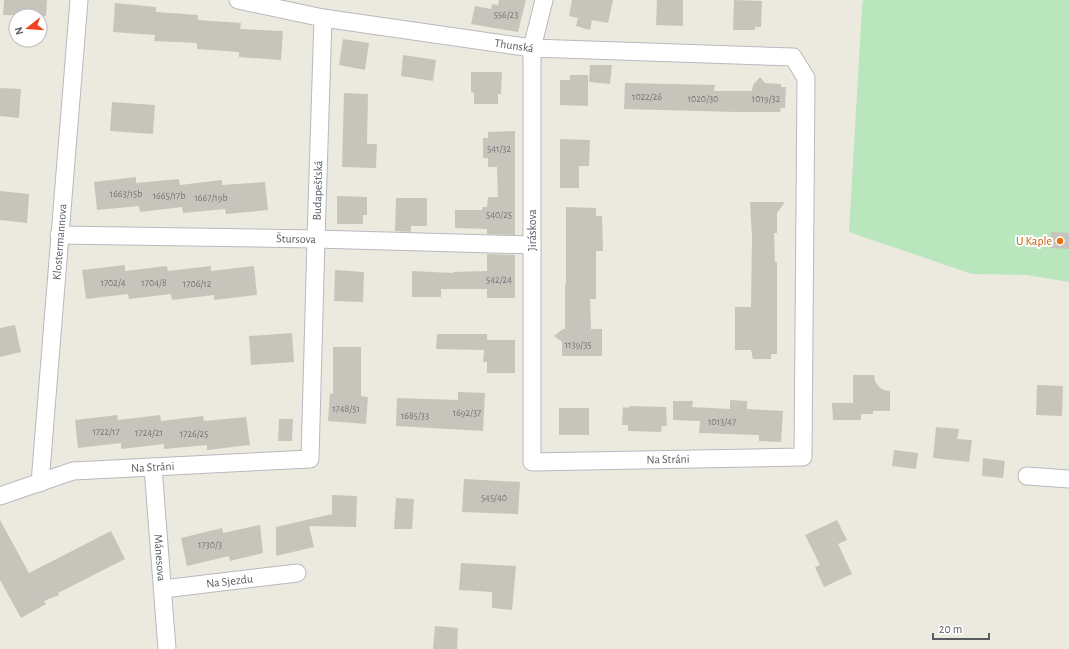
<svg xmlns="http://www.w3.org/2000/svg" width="1069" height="649" font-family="'Alegreya Sans',sans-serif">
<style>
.green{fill:#b9e6bd}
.building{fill:#c7c4bc}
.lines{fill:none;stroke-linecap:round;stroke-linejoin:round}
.minor-casing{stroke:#b7b9bf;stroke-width:19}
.minor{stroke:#fff;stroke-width:17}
.food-dot{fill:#e8710a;stroke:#fff;stroke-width:1.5}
.labels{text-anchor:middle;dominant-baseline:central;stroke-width:4;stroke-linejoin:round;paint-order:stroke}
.number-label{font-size:10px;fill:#747578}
.street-label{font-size:12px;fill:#585b61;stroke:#fff}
.food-label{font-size:12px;fill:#c56008;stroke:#fff;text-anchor:end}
</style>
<rect width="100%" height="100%" fill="#eceade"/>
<path class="green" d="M863 0H1069V282L1027 275 972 274 849 232 862 7Z"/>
<g class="building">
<path d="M4 0H47L46 16 3 15Z"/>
<path d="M499 0H526L518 32 471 24 475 6 491 9 492 4 498 5Z"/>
<path d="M572 0H613L608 23 592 20 590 30 576 26 578 18 569 16Z"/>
<path d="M657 0H683V26L656 25Z"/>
<path d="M734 0 762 1 761 27H755V30H733Z"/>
<path d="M115 3 156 7V12L198 15V20L241 23 240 29 283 31 281 60 239 57V52L197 49V43L154 41 155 35 113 32Z"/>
<path d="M343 39 369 43 365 70 339 65Z"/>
<path d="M403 55 436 60 433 81 401 76Z"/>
<path d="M590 65H612L610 84 589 82Z"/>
<path d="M471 72H502L501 94H498V104H474V93L471 92Z"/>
<path d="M570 75H588V106L560 105V80H570Z"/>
<path d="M760 77 765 83 781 84V87H786L785 108H781L780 112H737L624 109 625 83 715 85 714 91H752L753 85Z"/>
<path d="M0 88 21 89 19 118 0 116Z"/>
<path d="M344 93 368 94 367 144H377L376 168 342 167Z"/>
<path d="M112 102 155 105 153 134 110 131Z"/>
<path d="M515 131V235L487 234V229L455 228V210H482V207H487L488 197H498L497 167H488V158H483V138H488V132Z"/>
<path d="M560 139 590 140 589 166H579V188H560Z"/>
<path d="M136 177V183L179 179 180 185 222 180V185L265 182 268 210 226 214 225 209 183 213 182 207 140 212 139 206 97 210 94 182Z"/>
<path d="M0 191 29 194 27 223 0 220Z"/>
<path d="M337 196 367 197V215H363V224H337Z"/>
<path d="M396 198H427V226H411V232L395 231Z"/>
<path d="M750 202H785L777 213V233H774L775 262H777V354H771V359H753L751 350H735V307H751L752 237Z"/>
<path d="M566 207 596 208V216H602L603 251H596V299H590L591 329H602V356H562V342L554 336 563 329H565V285H566Z"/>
<path d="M1051 232 1069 233V249L1050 248Z"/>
<path d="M487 254 515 255V298H487V289H441V297H412V271L453 273V272L487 271Z"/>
<path d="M125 265V271L167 266 168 271 211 266V271L254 266 257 295 214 300V295L172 300 171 294 129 299 128 294 86 299 82 270Z"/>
<path d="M335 270 364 272 363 302 334 301Z"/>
<path d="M15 325 21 352 0 357V328Z"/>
<path d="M292 333 294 362 251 365 249 336Z"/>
<path d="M437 334H487V340H515V373H487V362H483L484 350 436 349Z"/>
<path d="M333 347H361V396L368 397 366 424 328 421 330 393 333 394Z"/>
<path d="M853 375H874L875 381 879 387 884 390 890 391V411H873V414H861V420H833L832 403H853Z"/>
<path d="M1037 385 1063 386 1062 416 1036 415Z"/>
<path d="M458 392 485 393 483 431 396 426 397 398 458 400Z"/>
<path d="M730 400 747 401V409L783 411 781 442 759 441V435L699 433 700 421 673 420V401H693L692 407 730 409Z"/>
<path d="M629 406 666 407 667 426H662L661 432 628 431V425H622L623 407 629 408Z"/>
<rect x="559" y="408" width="30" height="27"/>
<path d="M117 415 118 420 160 415 161 421 203 416 204 421 246 417 250 445 207 450V445L164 449V444L121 449V443L78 448 75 420Z"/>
<path d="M279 419H293L292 441H278Z"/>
<path d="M936 427 959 429 957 439 972 440 969 462 933 458Z"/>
<path d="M894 450 918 453 916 469 892 466Z"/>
<path d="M983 458 1005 461 1003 478 982 476Z"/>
<path d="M464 479 520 482 518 514 462 512Z"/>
<path d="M332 495 357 496 356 527 309 526 314 547 276 556V527L332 514Z"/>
<path d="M396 498 414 499 412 529H394Z"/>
<path d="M0 520 29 573 111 531 125 559 58 593 59 595 44 601 46 604 21 618 0 580Z"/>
<path d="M837 520 847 540 838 544 852 574 824 587 815 567 820 565 805 535Z"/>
<path d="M260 525 263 553 230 561 229 556 187 566 181 538 222 528 223 533Z"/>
<path d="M461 563 516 566 512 610 492 608V592L459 590Z"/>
<path d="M435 626 458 628 457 649H433Z"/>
</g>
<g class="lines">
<defs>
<g id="minor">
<path id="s1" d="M238 0 323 18 532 48 793 57 806 78 803 457 532 462V48L544 0"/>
<path id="s2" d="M59 235 316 239 532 245"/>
<path id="s3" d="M153 467 167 649"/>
<path d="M1027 476 1069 479"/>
<path id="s4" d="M40 483 79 0"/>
<path id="s5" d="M0 496 73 471 310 459 316 239 323 18"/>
<path id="s6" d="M163 589 297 573"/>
</g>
</defs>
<use href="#minor" class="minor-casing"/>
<use href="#minor" class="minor"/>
</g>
<circle class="food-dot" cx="1060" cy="241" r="4"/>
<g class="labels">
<g class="number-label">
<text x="506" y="15">556/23</text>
<text x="647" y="97">1022/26</text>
<text x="703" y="99">1020/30</text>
<text x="766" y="99">1019/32</text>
<text x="499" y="149">541/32</text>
<text x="126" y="194">1663/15b</text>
<text x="169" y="196">1665/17b</text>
<text x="211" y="198">1667/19b</text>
<text x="499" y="215">540/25</text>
<text x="499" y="280">542/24</text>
<text x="113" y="283">1702/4</text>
<text x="154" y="283">1704/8</text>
<text x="197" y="284">1706/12</text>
<text x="578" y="345">1139/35</text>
<text x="346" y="409">1748/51</text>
<text x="467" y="413">1692/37</text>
<text x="415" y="416">1685/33</text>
<text x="722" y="422">1013/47</text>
<text x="106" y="432">1722/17</text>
<text x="149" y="433">1724/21</text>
<text x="194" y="434">1726/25</text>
<text x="494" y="498">545/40</text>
<text x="210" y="545">1730/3</text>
</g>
<g class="street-label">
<text stroke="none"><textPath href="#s1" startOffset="280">Thunská</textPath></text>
<text stroke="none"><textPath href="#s5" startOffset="583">Budapešťská</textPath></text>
<text transform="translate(532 230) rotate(-90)">Jiráskova</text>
<text stroke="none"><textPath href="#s2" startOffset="237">Štursova</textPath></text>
<text stroke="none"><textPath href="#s4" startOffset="242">Klostermannova</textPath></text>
<text transform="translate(668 459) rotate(-1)">Na Stráni</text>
<text stroke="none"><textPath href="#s5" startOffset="157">Na Stráni</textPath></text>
<text stroke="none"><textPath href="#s3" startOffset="91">Mánesova</textPath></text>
<text stroke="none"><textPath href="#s6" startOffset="67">Na Sjezdu</textPath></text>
</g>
<g class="food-label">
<text x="1052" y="241">U Kaple</text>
</g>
</g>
<g transform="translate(28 28) rotate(253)"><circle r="19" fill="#ffffff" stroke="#bcbdc0"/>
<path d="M0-3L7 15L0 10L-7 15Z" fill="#f2421f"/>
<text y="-6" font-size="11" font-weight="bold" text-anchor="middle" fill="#585b61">N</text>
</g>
<path d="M933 633v6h56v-6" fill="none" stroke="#585b61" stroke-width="2"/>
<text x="939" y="633" font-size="12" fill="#585b61" stroke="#ffffff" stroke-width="3" paint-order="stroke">20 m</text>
</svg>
